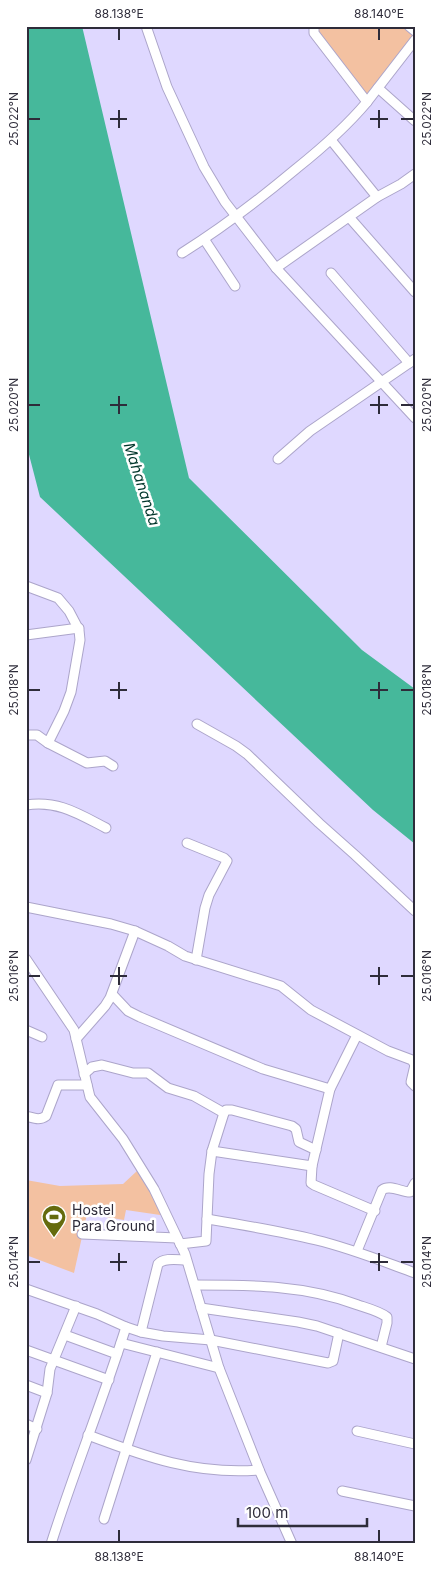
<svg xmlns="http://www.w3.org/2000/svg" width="441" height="1570" font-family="Inter,sans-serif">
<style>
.green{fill:#f3c1a1}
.water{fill:#46b89b}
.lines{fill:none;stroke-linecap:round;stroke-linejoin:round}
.street-casing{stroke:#aca5ca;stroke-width:11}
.street{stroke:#fff;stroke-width:9}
.ticks{fill:none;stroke:#2e2c3a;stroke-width:2}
.labels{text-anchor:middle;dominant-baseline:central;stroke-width:5;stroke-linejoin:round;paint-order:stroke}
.poi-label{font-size:14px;fill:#2e2c3a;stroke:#fff;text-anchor:start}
.water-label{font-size:15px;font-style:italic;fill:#02372c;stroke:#fff}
.neatline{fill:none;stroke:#2e2c3a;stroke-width:2}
.ticks-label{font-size:12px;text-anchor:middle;fill:#2e2c3a}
</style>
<rect width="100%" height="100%" fill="#dfd8ff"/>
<g class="green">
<path d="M317 26H405L415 35V37L367 100 316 28Z"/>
<path d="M137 1171 167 1216 126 1210 124 1220 87 1214 74 1273 26 1255V1180L60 1186 123 1184Z"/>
</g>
<path class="water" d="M26 26H82L189 478 362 650 415 689V844L373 810 40 497 26 443Z"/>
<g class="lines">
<defs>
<g id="street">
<path d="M146 26 167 87 204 167 225 202 276 268 415 418"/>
<path d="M314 26V33L367 102 415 40"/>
<path d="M409 26 415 31"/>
<path d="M378 88 415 121"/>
<path d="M331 140 377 197"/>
<path d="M349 217 415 292"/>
<path d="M204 239 235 286"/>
<path d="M182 253C222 228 260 199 297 168 322 148 346 127 367 102"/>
<path d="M276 268 377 197 401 184 415 174"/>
<path d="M331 273 409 363"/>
<path d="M278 459 310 431 415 359"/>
<path d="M26 586 58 598 69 611 79 630 80 640 71 692 64 711 48 743 37 735H26"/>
<path d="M26 635 79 628"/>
<path d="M197 724 236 746 247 754 319 823 355 855 415 911"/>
<path d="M48 743 87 763 105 761 113 766"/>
<path d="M26 805C58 800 79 814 106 828"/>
<path d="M187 843 224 858 227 861 209 895 205 908 196 960"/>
<path d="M26 907 111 924 135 931 168 946 185 956 281 986 311 1010 388 1051 412 1060 415 1065"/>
<path d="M26 959 74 1030 90 1097 123 1139 154 1189 185 1254 219 1368 260 1472 292 1544"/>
<path d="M112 994 128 1011 140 1017 263 1069 330 1089"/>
<path d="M26 1030 42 1037"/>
<path d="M76 1039 105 1006 110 998 135 931"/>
<path d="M415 1065 411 1082 415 1086"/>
<path d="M84 1074 92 1067 102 1065 133 1073H148L168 1088 194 1096 224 1113"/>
<path d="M26 1116C34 1118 39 1121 46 1116L58 1085H87"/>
<path d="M212 1151 312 1166 330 1089 357 1035"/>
<path d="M312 1166 311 1183 314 1185 375 1211"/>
<path d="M207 1219C243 1225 280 1231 316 1240 350 1248 382 1261 415 1273"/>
<path d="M82 1234 177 1238"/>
<path d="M180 1244 206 1241 209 1174 212 1151 224 1113 226 1110H232L292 1126 296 1129 299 1142 316 1150"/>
<path d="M357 1251 382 1190C390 1184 401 1192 410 1192L415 1183"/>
<path d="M195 1285C251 1285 305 1285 358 1305 367 1308 379 1311 387 1317V1323L381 1347"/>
<path d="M26 1289 97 1314 126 1327"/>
<path d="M201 1308 298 1322 317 1326 415 1359"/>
<path d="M141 1332 158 1264C164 1257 178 1260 186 1260"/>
<path d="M65 1335 117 1354"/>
<path d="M121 1343 219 1368"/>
<path d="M26 1350 109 1380"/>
<path d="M26 1385 47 1393"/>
<path d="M26 1424 37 1429"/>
<path d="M357 1431 415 1444"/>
<path d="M88 1435C146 1457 196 1475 259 1470"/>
<path d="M26 1460 47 1393 50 1369 76 1306"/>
<path d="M342 1491 415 1506"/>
<path d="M104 1519 157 1352"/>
<path d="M51 1544C74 1471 103 1400 126 1327L141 1332 163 1336 211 1340 328 1363 333 1361 339 1333"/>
</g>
</defs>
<use href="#street" class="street-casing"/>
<use href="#street" class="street"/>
</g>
<path class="ticks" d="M119 28V40M379 28V40M119 110V128M379 110V128M28 119H40M110 119H127M370 119H388M401 119H414M119 396V414M379 396V414M28 405H40M110 405H127M370 405H388M401 405H414M119 682V699M379 682V699M28 690H40M110 690H127M370 690H388M401 690H414M119 967V985M379 967V985M28 976H40M110 976H127M370 976H388M401 976H414M119 1253V1271M379 1253V1271M28 1262H40M110 1262H127M370 1262H388M401 1262H414M119 1530V1542M379 1530V1542"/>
<defs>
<symbol id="stadium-pin" viewBox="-11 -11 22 30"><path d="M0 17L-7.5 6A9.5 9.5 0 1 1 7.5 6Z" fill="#656b0e" stroke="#fff"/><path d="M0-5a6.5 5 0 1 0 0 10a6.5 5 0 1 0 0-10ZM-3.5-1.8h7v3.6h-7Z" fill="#fff"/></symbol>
</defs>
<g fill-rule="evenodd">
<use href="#stadium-pin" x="40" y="1203" width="28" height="38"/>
</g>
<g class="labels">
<g class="poi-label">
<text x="72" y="1209">Hostel<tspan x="72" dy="16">Para Ground</tspan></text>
</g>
<g class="water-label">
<text transform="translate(142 484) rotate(72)">Mahananda</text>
</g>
</g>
<rect width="441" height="1570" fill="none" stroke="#ffffff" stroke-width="55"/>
<path d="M238 1518v8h129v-8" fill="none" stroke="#2e2c3a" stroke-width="2.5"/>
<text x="246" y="1518" font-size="15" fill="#2e2c3a" stroke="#ffffff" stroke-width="4" paint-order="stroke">100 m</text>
<rect x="28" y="28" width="386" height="1514" class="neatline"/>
<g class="ticks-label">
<text x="119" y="18">88.138°E</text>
<text x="379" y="18">88.140°E</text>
<text transform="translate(14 119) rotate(-90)" y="4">25.022°N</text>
<text transform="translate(427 119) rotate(-90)" y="4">25.022°N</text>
<text transform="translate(14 405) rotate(-90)" y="4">25.020°N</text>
<text transform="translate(427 405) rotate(-90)" y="4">25.020°N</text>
<text transform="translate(14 690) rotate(-90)" y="4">25.018°N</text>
<text transform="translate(427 690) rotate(-90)" y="4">25.018°N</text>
<text transform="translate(14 976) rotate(-90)" y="4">25.016°N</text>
<text transform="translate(427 976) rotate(-90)" y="4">25.016°N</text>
<text transform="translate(14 1262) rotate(-90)" y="4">25.014°N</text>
<text transform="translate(427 1262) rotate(-90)" y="4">25.014°N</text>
<text x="119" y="1561">88.138°E</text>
<text x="379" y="1561">88.140°E</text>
</g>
</svg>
